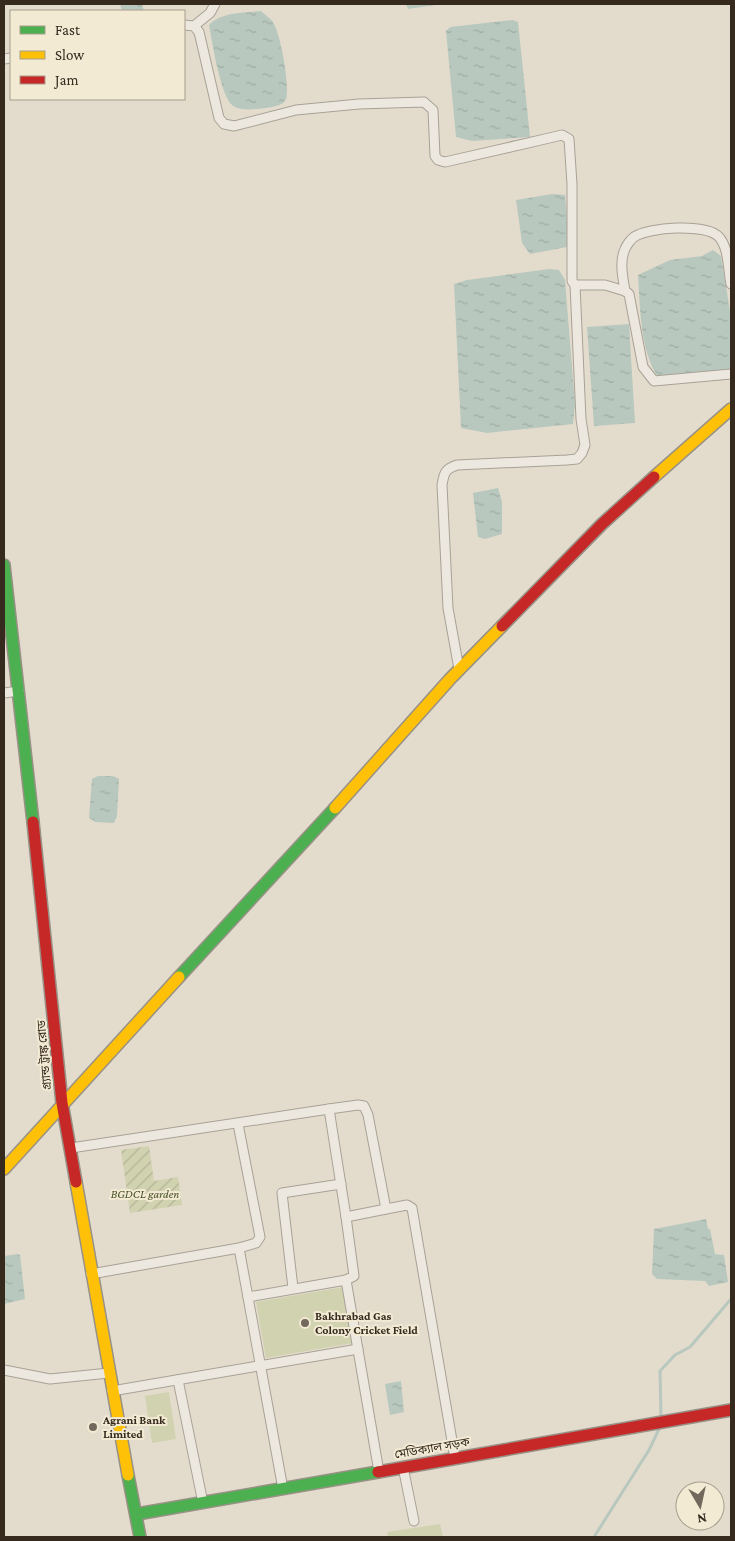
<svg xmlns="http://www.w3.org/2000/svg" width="735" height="1541" font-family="'Crimson Pro','Noto Sans Bengali',serif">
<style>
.park{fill:#d1d2b0}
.garden{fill:url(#garden-furrows)}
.water{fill:url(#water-ripples)}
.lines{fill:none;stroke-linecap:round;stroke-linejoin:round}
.stream{stroke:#b8c8be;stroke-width:3}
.street-casing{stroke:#a8a196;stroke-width:11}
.fast-casing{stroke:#989186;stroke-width:14}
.slow-casing{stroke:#989186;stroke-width:14}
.jam-casing{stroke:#989186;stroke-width:14}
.street{stroke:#ece8df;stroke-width:9}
.fast{stroke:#4caf50;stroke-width:11}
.slow{stroke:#ffc107;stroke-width:11}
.jam{stroke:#c62828;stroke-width:11}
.poi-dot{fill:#73685c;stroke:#f3ead4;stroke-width:2}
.labels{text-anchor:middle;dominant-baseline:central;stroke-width:4;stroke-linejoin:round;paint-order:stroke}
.street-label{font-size:12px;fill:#362a1f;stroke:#f3ead4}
.park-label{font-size:12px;font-style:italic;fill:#465127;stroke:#f3ead4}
.poi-label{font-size:12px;font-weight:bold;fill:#362a1f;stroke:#f3ead4;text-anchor:start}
</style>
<defs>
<pattern id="garden-furrows" width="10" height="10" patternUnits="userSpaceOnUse" patternTransform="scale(1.25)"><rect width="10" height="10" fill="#d1d2b0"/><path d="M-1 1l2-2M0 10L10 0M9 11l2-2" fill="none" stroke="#b4b497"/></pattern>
<pattern id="water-ripples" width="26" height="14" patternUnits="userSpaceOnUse" patternTransform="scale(1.25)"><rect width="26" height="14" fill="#b8c8be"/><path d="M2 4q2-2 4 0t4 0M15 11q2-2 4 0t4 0" fill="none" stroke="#9faca3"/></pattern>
</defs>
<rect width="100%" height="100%" fill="#e3dccd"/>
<g class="park">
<path d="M344 1287 353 1343 266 1358 256 1302Z"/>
<path d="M169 1392 176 1439 152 1443 145 1396Z"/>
<path d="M440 1524 443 1537H388L387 1532Z"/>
</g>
<path class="garden" d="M149 1146 154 1181 178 1177 182 1205 130 1213 121 1150Z"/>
<g class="water">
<path d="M120 4H142L144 11H122Z"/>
<path d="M406 4H442L408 9Z"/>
<path d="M261 11C265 15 272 19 274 24 281 37 290 86 286 99 283 106 272 107 266 108 256 109 241 112 232 105 220 94 212 41 209 25 221 12 244 13 261 11Z"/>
<path d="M513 20 518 22 530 137 472 141 456 137 446 31 450 27Z"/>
<path d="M552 194 565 195 569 242 567 247 530 254 522 243 516 200Z"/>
<path d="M713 250 721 256 731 317V369L659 378C640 353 640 305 638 275L670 260 702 256Z"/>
<path d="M549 269 559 270 565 280 575 404 573 424 487 433 461 428 454 284 467 280Z"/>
<path d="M629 324 635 423 594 426 587 327Z"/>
<path d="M498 488 502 502V534L485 539 478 537 473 493Z"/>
<path d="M98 776H113L119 779 117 816 114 823 95 822 89 818 92 779Z"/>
<path d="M706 1219 708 1229H710L715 1254 724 1255 728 1282 709 1286 705 1281 657 1279 652 1274 654 1229Z"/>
<path d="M18 1254 20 1255 25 1299 4 1304V1256Z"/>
<path d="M401 1381 404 1412 390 1415 385 1384Z"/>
</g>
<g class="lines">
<g class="stream">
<path d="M661 1418 660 1371 675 1355 690 1347 731 1299"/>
<path d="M594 1537 649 1450 660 1427"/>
</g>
<defs>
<g id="street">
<path d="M184 25 194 26 199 32 219 118 224 124 234 126 296 110 359 104 424 102 433 110 435 156 438 160 445 162 545 139 562 135 569 139 572 184V281L575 285H605L625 291 629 294 643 367 654 381 731 374"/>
<path d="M194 26 210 13 215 4"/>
<path d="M4 59 11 58"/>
<path d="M625 291C623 278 619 262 625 249 626 246 631 239 634 237 648 227 706 223 719 237 729 248 728 270 731 284"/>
<path d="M459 669 448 608 442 485C444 473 445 469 457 465L567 460 577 459 582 453 585 445 581 419 575 285"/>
<path d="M4 693 19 691"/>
<path d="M329 1109 346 1217"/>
<path d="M238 1124 260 1237 256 1243 239 1248"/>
<path d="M71 1148 329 1109 358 1105 364 1106 368 1115 386 1209 346 1217 354 1276 346 1280"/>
<path d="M386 1209 407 1205 412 1208 455 1458"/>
<path d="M91 1274 239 1248 283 1489"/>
<path d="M293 1288 282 1193 341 1184"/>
<path d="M248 1297 346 1280 379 1472"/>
<path d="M4 1370 50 1379 109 1373"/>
<path d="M178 1380 203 1503"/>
<path d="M112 1391 358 1349"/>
<path d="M403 1467 414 1521"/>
</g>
<g id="fast">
<path d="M4 565 33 822"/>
<path d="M179 977 335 808"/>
<path d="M128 1475 140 1537"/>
<path d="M137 1514 378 1472"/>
</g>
<g id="slow">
<path d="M654 477 731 409"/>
<path d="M335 808 450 679 502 626"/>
<path d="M4 1169 179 977"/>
<path d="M76 1182 128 1475"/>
</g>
<g id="jam">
<path d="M502 626 602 524 654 477"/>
<path d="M33 822 62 1103 76 1182"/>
<path d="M378 1472 731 1410"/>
</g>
</defs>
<use href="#street" class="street-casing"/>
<use href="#fast" class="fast-casing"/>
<use href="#slow" class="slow-casing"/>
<use href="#jam" class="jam-casing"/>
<use href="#street" class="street"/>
<use href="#fast" class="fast"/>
<use href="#slow" class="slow"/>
<use href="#jam" class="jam"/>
</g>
<g class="poi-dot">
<circle cx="305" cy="1323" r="5"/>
<circle cx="93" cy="1427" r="5"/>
</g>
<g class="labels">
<g class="street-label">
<text transform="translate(44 1055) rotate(-95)">গ্র্যান্ড ট্রাঙ্ক রোড</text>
<text transform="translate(432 1448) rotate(-10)">মেডিক্যাল সড়ক</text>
</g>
<g class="park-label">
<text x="145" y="1194">BGDCL garden</text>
</g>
<g class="poi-label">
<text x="315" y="1316">Bakhrabad Gas<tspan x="315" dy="14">Colony Cricket Field</tspan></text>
<text x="103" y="1420">Agrani Bank<tspan x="103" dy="14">Limited</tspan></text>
</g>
</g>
<rect width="735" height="1541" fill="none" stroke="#362a1f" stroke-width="10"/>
<rect x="10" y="10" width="175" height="90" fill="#f3ead4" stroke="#a79d8c"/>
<rect x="20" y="26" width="25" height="8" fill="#4caf50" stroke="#a79d8c"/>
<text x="55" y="35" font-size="15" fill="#362a1f">Fast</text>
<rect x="20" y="51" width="25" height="8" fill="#ffc107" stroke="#a79d8c"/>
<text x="55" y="60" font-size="15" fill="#362a1f">Slow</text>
<rect x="20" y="76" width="25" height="8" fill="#c62828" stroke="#a79d8c"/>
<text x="55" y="85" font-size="15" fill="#362a1f">Jam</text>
<g transform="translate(700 1506) rotate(171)"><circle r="24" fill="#f3ead4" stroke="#a79d8c"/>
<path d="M0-4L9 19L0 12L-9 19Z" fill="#73685c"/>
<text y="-8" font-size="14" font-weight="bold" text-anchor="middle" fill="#362a1f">N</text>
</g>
</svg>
